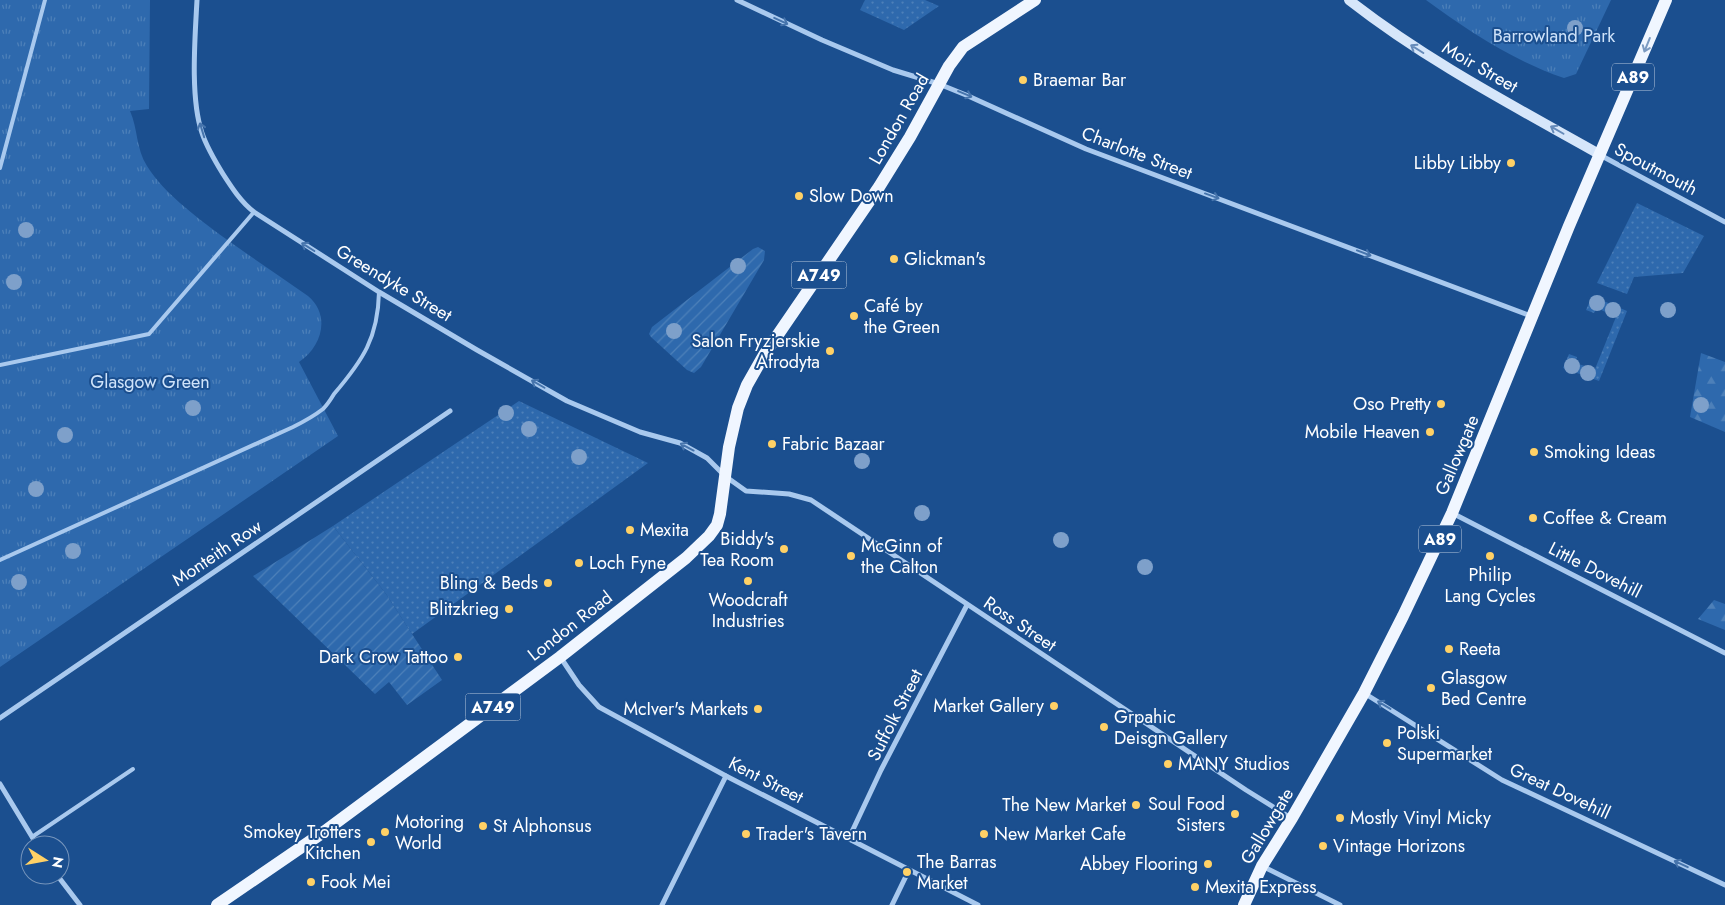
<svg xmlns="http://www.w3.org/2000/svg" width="1725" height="905" font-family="Jost,sans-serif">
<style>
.grass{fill:url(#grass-dots)}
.forest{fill:url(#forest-firs)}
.park{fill:url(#park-tufts)}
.garden{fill:url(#garden-furrows)}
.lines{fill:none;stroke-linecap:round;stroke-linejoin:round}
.lane{stroke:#a9c9ee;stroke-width:4}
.street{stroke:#a9c9ee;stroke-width:5}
.secondary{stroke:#d6e6fa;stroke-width:10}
.primary{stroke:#f0f6ff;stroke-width:12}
.tree{fill:#7ea0ca}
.oneway{stroke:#4674ac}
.oneway2{stroke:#7b9ac1}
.oneway3{stroke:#668bba}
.poi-dot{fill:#ffd166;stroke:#1b4f8f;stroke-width:2}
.labels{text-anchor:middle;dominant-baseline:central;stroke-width:4;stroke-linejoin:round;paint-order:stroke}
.shield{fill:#1b4f8f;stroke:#bbcadd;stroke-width:1}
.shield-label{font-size:16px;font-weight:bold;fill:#fff}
.park-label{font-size:18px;fill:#cfe3fa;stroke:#1b4f8f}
.street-label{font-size:18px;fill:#fff;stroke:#1b4f8f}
.poi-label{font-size:18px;fill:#fff;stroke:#1b4f8f;text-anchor:start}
</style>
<defs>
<pattern id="grass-dots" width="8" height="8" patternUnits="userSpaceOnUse" patternTransform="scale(1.25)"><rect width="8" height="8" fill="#2e69ad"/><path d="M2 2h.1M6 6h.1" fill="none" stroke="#4d80b9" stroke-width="1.8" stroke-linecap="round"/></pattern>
<pattern id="forest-firs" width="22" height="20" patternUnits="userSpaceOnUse" patternTransform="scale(1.25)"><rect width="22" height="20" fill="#2e69ad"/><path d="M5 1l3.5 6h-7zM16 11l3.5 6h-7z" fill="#4d80b9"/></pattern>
<pattern id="park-tufts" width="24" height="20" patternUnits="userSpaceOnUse" patternTransform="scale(1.25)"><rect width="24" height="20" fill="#2e69ad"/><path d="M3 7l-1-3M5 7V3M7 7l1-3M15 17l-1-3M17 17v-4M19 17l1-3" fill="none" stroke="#4d80b9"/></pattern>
<pattern id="garden-furrows" width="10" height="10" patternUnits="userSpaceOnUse" patternTransform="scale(1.25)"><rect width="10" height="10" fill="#2e69ad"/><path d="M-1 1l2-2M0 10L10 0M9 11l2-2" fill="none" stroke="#4d80b9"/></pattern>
</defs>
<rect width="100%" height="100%" fill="#1b4f8f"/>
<g class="grass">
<path d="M865 0H925L939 6 904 30 860 10Z"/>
<path d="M1637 203 1704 236 1683 273 1634 277 1627 294 1597 283Z"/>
<path d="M1592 296 1627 311 1599 381 1563 368 1569 354 1577 357 1575 363 1595 369 1616 317 1597 308 1594 313 1586 310Z"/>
<path d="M519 401 648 463 412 634 386 594 333 526Z"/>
</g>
<g class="forest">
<path d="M1701 353 1725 362V432L1690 417Z"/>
<path d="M1714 600 1725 604V630L1698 619Z"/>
</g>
<g class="park">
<path d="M0 0H150L149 109 130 111C138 129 136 149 147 166 165 194 193 214 219 234 248 255 278 275 308 296 331 315 322 347 299 362L338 436 0 667Z"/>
<path d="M1426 0H1611L1576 74 1564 78C1514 61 1468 31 1426 0Z"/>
</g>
<g class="garden">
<path d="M758 247 765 251 764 260 701 367 694 373 687 370 651 337 649 334 652 327 753 249Z"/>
<path d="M333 526 386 594 442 680 407 705 389 682 375 694 253 576Z"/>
</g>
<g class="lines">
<g class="lane">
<path d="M0 168 45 0"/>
<path d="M0 365 149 334 254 212"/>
<path d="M0 560 293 427C303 422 314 416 323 409 327 405 331 399 334 394 363 360 378 338 379 292"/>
<path d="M32 837 133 769"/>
</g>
<g class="street">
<path d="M197 0C195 38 190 98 202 133 207 148 215 161 223 174 232 188 241 202 254 212L379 292 477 350 567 401 640 432 680 443 707 458 725 476 746 491 789 494 811 500 1246 790 1291 818"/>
<path d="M737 0 822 40 893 70 939 84 966 95 1086 149 1531 316"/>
<path d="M1600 155 1725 222"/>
<path d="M1452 513 1725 653"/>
<path d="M561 658 579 685 599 707 726 776 978 905"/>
<path d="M1364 693 1502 780 1725 885"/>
<path d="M0 718 450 411"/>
<path d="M0 784 37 845"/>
<path d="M849 838 881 770 967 605"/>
<path d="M1262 866 1340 905"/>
<path d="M57 875 80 905"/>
<path d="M662 905 726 776"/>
<path d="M892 905 909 870"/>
</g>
<path class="secondary" d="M1349 0C1427 61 1514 106 1599 154"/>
<g class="primary">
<path d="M217 905 325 831 560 657 686 558 709 536 717 525 720 514 729 447 738 408 747 385 764 355 879 187 910 137 949 66 963 47 1035 0"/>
<path d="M1244 905 1262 866 1292 818 1364 693 1403 616 1452 513 1569 226 1666 0"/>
</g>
</g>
<g class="tree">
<circle cx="1575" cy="28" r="8"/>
<circle cx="26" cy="230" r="8"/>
<circle cx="738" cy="266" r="8"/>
<circle cx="14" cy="282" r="8"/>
<circle cx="1597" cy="303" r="8"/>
<circle cx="1613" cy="310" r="8"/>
<circle cx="1668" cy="310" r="8"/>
<circle cx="674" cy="331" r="8"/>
<circle cx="1572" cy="366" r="8"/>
<circle cx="1588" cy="373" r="8"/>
<circle cx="1701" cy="405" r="8"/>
<circle cx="193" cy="408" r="8"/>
<circle cx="506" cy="413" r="8"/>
<circle cx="529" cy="429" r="8"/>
<circle cx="65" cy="435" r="8"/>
<circle cx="579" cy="457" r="8"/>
<circle cx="862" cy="461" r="8"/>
<circle cx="36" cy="489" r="8"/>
<circle cx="922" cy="513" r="8"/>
<circle cx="1061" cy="540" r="8"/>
<circle cx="73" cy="551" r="8"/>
<circle cx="1145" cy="567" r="8"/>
<circle cx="19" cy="582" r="8"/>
</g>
<defs><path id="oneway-shaft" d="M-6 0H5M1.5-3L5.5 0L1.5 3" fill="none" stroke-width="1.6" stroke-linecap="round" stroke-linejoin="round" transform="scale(1.25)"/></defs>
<g class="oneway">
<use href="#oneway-shaft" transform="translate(781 21) rotate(25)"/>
<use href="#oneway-shaft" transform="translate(965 94) rotate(23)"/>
<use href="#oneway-shaft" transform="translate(202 130) rotate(-107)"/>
<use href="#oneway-shaft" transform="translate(1212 196) rotate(20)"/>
<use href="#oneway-shaft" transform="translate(308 247) rotate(-148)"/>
<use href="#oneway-shaft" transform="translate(1364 253) rotate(21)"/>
<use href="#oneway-shaft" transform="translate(538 384) rotate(-150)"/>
<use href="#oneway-shaft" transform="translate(687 447) rotate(-152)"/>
<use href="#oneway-shaft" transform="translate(1384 705) rotate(-149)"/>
<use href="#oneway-shaft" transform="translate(1681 864) rotate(-155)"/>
</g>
<use class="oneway2" href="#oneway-shaft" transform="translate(1647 45) rotate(112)"/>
<g class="oneway3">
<use href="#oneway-shaft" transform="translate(1417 49) rotate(-148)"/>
<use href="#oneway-shaft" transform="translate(1557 130) rotate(-150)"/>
</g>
<g class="poi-dot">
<circle cx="1023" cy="80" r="5"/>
<circle cx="1511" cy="163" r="5"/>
<circle cx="799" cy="196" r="5"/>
<circle cx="894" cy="259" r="5"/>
<circle cx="854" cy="316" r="5"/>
<circle cx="830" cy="351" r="5"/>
<circle cx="1441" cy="404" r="5"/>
<circle cx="1430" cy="432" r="5"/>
<circle cx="772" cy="444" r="5"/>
<circle cx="1534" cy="452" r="5"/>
<circle cx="1533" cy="518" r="5"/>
<circle cx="630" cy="530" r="5"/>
<circle cx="784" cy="549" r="5"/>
<circle cx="851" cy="556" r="5"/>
<circle cx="1490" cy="556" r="5"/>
<circle cx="579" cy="563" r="5"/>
<circle cx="748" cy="581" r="5"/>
<circle cx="548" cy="583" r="5"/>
<circle cx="509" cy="609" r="5"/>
<circle cx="1449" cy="649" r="5"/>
<circle cx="458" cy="657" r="5"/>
<circle cx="1431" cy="688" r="5"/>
<circle cx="1054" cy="706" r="5"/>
<circle cx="758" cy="709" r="5"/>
<circle cx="1104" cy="727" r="5"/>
<circle cx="1387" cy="743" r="5"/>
<circle cx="1168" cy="764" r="5"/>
<circle cx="1136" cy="805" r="5"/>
<circle cx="1235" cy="814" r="5"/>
<circle cx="1340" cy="818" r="5"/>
<circle cx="483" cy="826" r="5"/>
<circle cx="385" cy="832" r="5"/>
<circle cx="746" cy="834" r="5"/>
<circle cx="984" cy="834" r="5"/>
<circle cx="371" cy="842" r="5"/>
<circle cx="1323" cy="846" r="5"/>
<circle cx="1208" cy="864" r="5"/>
<circle cx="907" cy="872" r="5"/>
<circle cx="311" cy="882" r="5"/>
<circle cx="1195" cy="887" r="5"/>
</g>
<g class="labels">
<g class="shield">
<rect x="1612" y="63.5" width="42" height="27" rx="4"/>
<rect x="791.5" y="261.5" width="55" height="27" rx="4"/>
<rect x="1419" y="525.5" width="42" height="27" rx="4"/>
<rect x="465.5" y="693.5" width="55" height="27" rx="4"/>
</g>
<g class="shield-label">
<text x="1633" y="77">A89</text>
<text x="819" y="275">A749</text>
<text x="1440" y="539">A89</text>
<text x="493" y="707">A749</text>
</g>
<g class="park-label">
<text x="1554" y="36">Barrowland Park</text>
<text x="150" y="382">Glasgow Green</text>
</g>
<g class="street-label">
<text transform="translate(1480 67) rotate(30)">Moir Street</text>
<text transform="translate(899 119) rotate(-60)">London Road</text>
<text transform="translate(1137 153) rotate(21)">Charlotte Street</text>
<text transform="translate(1656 169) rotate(28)">Spoutmouth</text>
<text transform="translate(394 283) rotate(31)">Greendyke Street</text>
<text transform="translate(1457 455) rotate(-67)">Gallowgate</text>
<text transform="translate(217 553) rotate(-34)">Monteith Row</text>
<text transform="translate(1595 570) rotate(27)">Little Dovehill</text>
<text transform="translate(1020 624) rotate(34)">Ross Street</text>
<text transform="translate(570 626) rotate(-38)">London Road</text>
<text transform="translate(895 715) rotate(-63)">Suffolk Street</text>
<text transform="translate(766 780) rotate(27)">Kent Street</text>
<text transform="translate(1560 791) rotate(25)">Great Dovehill</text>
<text transform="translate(1267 826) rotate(-59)">Gallowgate</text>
</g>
<g class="poi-label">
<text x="1033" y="80">Braemar Bar</text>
<text x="1501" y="163" text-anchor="end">Libby Libby</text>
<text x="809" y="196">Slow Down</text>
<text x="904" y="259">Glickman's</text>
<text x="864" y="306">Café by<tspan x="864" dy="21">the Green</tspan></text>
<text x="820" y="341" text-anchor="end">Salon Fryzjerskie<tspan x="820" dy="21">Afrodyta</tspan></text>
<text x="1431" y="404" text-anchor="end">Oso Pretty</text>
<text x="1420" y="432" text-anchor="end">Mobile Heaven</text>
<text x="782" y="444">Fabric Bazaar</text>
<text x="1544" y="452">Smoking Ideas</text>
<text x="1543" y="518">Coffee &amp; Cream</text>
<text x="640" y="530">Mexita</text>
<text x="774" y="539" text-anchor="end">Biddy's<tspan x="774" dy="21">Tea Room</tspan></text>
<text x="861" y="546">McGinn of<tspan x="861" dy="21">the Calton</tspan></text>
<text x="589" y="563">Loch Fyne</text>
<text x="1490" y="575" text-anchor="middle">Philip<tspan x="1490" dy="21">Lang Cycles</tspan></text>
<text x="538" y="583" text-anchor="end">Bling &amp; Beds</text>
<text x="748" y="600" text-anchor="middle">Woodcraft<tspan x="748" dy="21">Industries</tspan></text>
<text x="499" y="609" text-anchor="end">Blitzkrieg</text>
<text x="1459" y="649">Reeta</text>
<text x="448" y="657" text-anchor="end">Dark Crow Tattoo</text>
<text x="1441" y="678">Glasgow<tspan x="1441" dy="21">Bed Centre</tspan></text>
<text x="1044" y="706" text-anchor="end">Market Gallery</text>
<text x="748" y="709" text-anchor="end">McIver's Markets</text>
<text x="1114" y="717">Grpahic<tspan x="1114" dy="21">Deisgn Gallery</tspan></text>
<text x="1397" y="733">Polski<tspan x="1397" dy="21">Supermarket</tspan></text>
<text x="1178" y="764">MANY Studios</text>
<text x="1225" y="804" text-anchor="end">Soul Food<tspan x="1225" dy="21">Sisters</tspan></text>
<text x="1126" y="805" text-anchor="end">The New Market</text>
<text x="1350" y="818">Mostly Vinyl Micky</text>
<text x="395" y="822">Motoring<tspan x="395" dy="21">World</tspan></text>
<text x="493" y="826">St Alphonsus</text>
<text x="361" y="832" text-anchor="end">Smokey Trotters<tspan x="361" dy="21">Kitchen</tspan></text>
<text x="756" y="834">Trader's Tavern</text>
<text x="994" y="834">New Market Cafe</text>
<text x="1333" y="846">Vintage Horizons</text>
<text x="917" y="862">The Barras<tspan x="917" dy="21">Market</tspan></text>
<text x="1198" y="864" text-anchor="end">Abbey Flooring</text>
<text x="321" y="882">Fook Mei</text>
<text x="1205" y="887">Mexita Express</text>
</g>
</g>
<g transform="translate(45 860) rotate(101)"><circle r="24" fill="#1b4f8f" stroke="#7695bc"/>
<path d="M0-4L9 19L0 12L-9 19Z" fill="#ffd166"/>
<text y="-8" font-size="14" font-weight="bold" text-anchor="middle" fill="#ffffff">N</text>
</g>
</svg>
